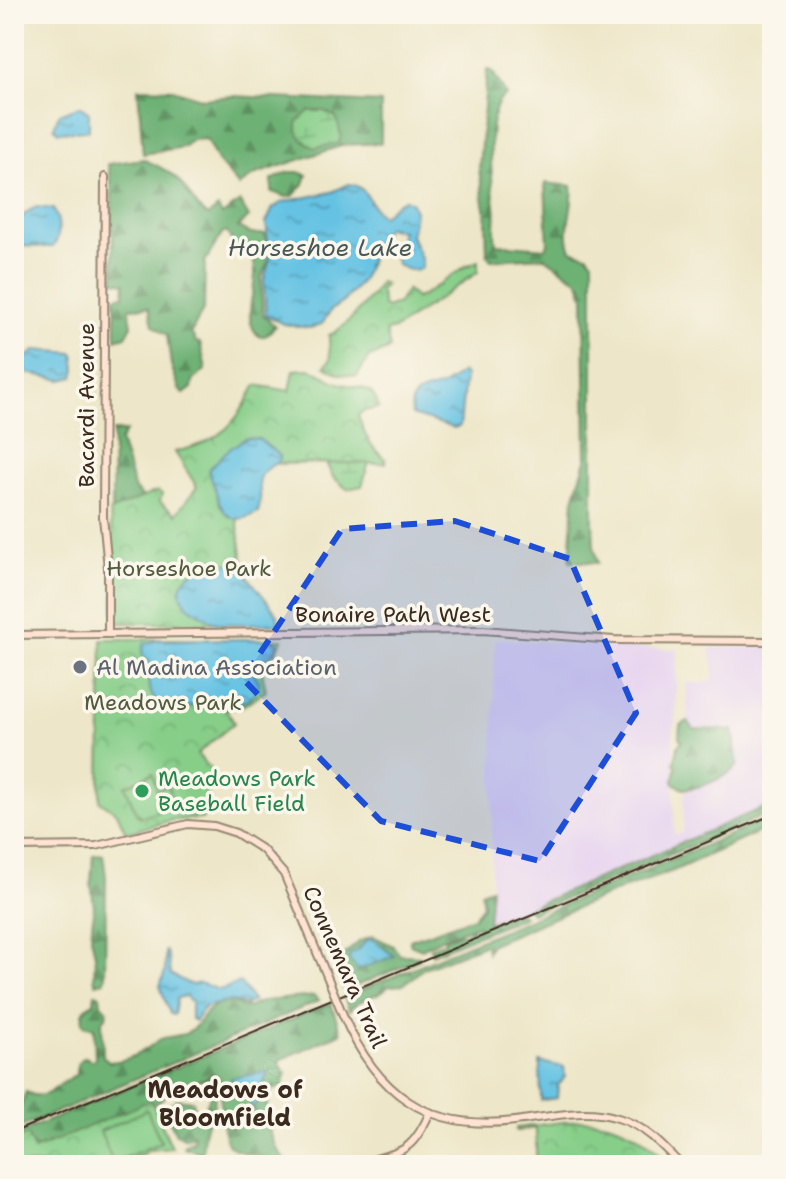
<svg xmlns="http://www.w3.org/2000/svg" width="786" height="1179" font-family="'Shantell Sans',sans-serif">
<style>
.built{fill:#e6d2f0}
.forest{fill:url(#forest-firs);stroke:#546e4a;stroke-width:2}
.wetland{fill:url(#wetland-marsh);stroke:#617c54;stroke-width:2}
.park{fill:url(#park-crowns);stroke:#617c54;stroke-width:2}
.garden{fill:#87ce89;stroke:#617c54;stroke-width:2}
.water{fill:url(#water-ripples);stroke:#507680;stroke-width:2}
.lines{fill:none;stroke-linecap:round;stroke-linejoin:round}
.secondary-casing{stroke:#948873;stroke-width:10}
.secondary{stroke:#fee3d2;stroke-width:6}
.rail{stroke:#3b2a1e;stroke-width:2}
.secondary-bridge-casing{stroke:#948873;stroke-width:10;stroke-linecap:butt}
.secondary-bridge{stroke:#fee3d2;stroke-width:6}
.marked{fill:#1d4ed8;fill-opacity:0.2;stroke:#1d4ed8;stroke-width:6;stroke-dasharray:16 10;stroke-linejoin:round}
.worship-dot{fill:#6b7280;stroke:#fbf7ec;stroke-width:3}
.leisure-dot{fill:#2e9e5b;stroke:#fbf7ec;stroke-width:3}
.labels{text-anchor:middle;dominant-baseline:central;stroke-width:7;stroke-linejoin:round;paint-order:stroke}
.street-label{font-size:22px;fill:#3b2a1e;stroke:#fbf7ec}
.park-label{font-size:22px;fill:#525b3e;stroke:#fbf7ec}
.worship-label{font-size:22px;fill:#5b616d;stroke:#fbf7ec;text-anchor:start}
.leisure-label{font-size:22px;fill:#27864d;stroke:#fbf7ec;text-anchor:start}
.water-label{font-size:24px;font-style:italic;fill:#485859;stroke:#fbf7ec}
.neighbourhood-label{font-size:24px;font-weight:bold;fill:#3b2a1e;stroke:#fbf7ec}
</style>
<defs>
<pattern id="forest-firs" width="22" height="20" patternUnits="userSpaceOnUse" patternTransform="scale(2)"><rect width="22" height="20" fill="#6db175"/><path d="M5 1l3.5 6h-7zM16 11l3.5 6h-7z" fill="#5b905f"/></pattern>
<pattern id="wetland-marsh" width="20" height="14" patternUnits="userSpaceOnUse" patternTransform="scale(2)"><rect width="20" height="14" fill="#87ce89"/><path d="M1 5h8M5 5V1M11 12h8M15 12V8" fill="none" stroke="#75b176"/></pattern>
<pattern id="park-crowns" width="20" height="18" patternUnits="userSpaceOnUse" patternTransform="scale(2)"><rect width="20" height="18" fill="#87ce89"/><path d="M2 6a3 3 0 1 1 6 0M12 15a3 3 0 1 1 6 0" fill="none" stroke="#75b176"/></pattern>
<pattern id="water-ripples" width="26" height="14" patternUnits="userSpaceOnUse" patternTransform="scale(2)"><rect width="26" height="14" fill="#65c2e3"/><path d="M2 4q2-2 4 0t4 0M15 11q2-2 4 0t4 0" fill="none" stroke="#549eb7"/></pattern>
</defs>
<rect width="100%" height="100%" fill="#fbf7ec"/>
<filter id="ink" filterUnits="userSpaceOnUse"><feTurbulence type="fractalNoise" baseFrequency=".0125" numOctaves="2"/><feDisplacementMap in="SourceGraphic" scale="16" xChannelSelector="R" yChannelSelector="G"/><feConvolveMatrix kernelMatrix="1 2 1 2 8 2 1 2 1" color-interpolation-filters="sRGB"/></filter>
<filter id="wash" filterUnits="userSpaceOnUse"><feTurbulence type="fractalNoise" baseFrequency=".006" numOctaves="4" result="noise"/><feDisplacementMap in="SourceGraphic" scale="32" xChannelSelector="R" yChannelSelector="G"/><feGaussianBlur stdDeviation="1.8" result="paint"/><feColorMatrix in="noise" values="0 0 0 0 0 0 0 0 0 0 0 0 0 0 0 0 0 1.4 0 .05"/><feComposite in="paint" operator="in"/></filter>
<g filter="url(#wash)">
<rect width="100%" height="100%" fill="#ede6c8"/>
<path class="built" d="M495 638 620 648 677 649 675 725 673 730 674 832 676 835 683 832 684 793 737 768 688 728 686 682 704 684 713 680 714 670 710 648 772 647V804L488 924 491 886Z"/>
<g class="forest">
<path d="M487 70 492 71 506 95C483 106 492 183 495 206 497 219 493 230 496 244L546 248 548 243 545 183 572 186C575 207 562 229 571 250L588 255 593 261V522L594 546 598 563 570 561 574 499 586 460 584 297 579 281 544 257 491 260 487 255 486 217 479 169Z"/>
<path d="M138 88 173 89 203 99 232 96 381 103V143L344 145 256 174 239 186 217 161 206 139 192 140 183 147 143 154Z"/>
<path d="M143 159C158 166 172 172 182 185 191 195 196 209 208 216L218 208 222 215 240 202 249 217 238 227 251 234H265L270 258 261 278 263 315 275 326 267 335 260 337C234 316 269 275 248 252L237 251 227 232H223L205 262 204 308 191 333 196 342 200 343 206 369 193 381 192 388 184 394 180 391 171 365 167 335 153 325 149 307 129 308 132 325 126 336 116 339 115 297 124 295 125 283 114 281 111 181 108 164Z"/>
<path d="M288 172H298L307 175 304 184 293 196 287 197 272 192V180Z"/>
<path d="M113 431H126L120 441 135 490 152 505 112 510Z"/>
<path d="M688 721 694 729 733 730 738 765C728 777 699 789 683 789L673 782 677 765 674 764 678 746 682 740 679 738 680 725Z"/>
<path d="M772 804V812L531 913 528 908Z"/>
<path d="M772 817V826L673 871 622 889 491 944 487 952 486 944 424 968 403 985 389 986C378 998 358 997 349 1011L344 997Z"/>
<path d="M103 854 106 877 105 977 103 982 96 984 94 978 95 954 91 937 94 907 91 883 93 855Z"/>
<path d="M491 888 488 923 518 912 524 916 432 954 430 948 444 943 445 939 459 933 463 935 472 929 474 931 480 927 478 925 449 935 422 949 410 944V940L474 917 483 906 481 892Z"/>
<path d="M373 936 393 946 400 955 420 956V959L351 988H343L339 972 341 957 360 941Z"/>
<path d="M95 994 100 995 101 1004 107 1010 106 1017 102 1021 103 1056 108 1062C128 1062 143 1052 159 1040 163 1036 179 1037 187 1033 209 1019 197 1008 231 1001L242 1007H249L264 1001 314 996 319 1001 14 1130V1114L19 1110 26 1092C49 1104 57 1082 76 1075 76 1066 77 1060 86 1057L91 1061 95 1058 94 1028 84 1025C80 1014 85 1007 94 1003Z"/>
<path d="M331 1003 341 1033 282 1059 279 1062 286 1074 283 1086 273 1089C258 1110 272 1151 291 1165 276 1165 278 1162 266 1158 253 1155 240 1154 229 1145 218 1126 222 1099 219 1077L214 1074 207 1077 213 1079 217 1086 213 1108 219 1114 217 1119 208 1121C202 1132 204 1142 202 1153L184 1147 185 1144 193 1141 194 1135 186 1138 176 1134 164 1109 177 1099 193 1101 195 1113 202 1114 212 1091 205 1078 168 1092 159 1102 37 1148 14 1147V1135Z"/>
</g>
<g class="wetland">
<path d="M309 111H324L336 117 341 135 339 143 315 148C303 141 294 135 298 121Z"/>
<path d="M325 461 369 462 362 486 347 489 333 477Z"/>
</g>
<g class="park">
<path d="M478 261V272L395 329 386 331 390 349 369 357 357 376 339 374 325 366 330 360 329 335C344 330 372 297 380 282L385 285 380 290 383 306 387 308 398 303 407 290 416 298 422 296 466 266Z"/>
<path d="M310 369C320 372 329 380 339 383 359 389 373 384 379 408L363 411 358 415C364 435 370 447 386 460V463L230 464 251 623H114V574L110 511 157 491 162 494 160 502 176 514 197 487 175 452C222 441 234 426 256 385L290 391 294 370Z"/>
<path d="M102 639H283L273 658 261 665 266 691 241 707 226 708 234 723 197 754 212 771 203 819 172 820 126 833 117 813 100 801Z"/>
<path d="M151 1100 172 1148 150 1150 121 1165H14V1141L27 1135 34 1150Z"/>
<path d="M578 1120C619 1119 643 1136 671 1165H619L608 1159H541L536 1157V1128L516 1131V1128Z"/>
</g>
<g class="garden">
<path d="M153 773 157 790 168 786 175 805 140 817 139 814 137 815 125 786Z"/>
<path d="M147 1110 161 1142 113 1163 100 1131Z"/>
</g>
<g class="water">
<path d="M80 106 89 113V130L58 132 54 127 59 114Z"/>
<path d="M349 184C369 186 368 206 382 216L397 203 405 199 412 203 415 211 411 236 422 260V268C415 273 402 269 396 263L394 253 402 231 387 227 378 239 362 280 343 302 331 310 322 324 310 328 284 324 266 316 264 280 270 259 266 223 273 208 283 202 332 192Z"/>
<path d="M36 207 53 209C60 220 61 236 53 247L18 246C9 229 20 215 36 207Z"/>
<path d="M36 350 74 353 76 369 74 377 62 380 23 372 24 359Z"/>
<path d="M462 372 465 376 460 426 454 428 412 415C407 387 430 393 446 384 451 381 456 376 462 372Z"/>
<path d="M246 438 259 439 280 456V460C245 482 267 482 258 512 218 536 219 491 208 470L228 450Z"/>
<path d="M219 563 229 564 242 569 278 615V624H217L188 606 180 593C182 574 201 566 219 563Z"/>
<path d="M269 639 278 643 274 652 261 660 247 662 259 682C253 712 220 703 199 705 186 706 173 712 160 711 158 703 150 694 149 687 147 678 152 669 149 660L142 655 144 644 158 640Z"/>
<path d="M368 939 374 940 394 956 358 970 350 960 349 955 358 950Z"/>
<path d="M165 950 168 956 170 974 191 985 200 983 219 990 240 983 253 1001 245 1005 231 1001 204 1007 195 1021 191 1019V1003L186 996 177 998 174 1015 170 1014 160 986 165 972Z"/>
<path d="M540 1062 564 1067 565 1077 558 1085 557 1098 541 1100Z"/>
<path d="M268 1072 255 1106 252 1108 249 1095 236 1092 231 1078Z"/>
</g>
</g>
<g filter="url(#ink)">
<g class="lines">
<defs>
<g id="secondary">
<path d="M105 177 103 517 108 568V633"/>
<path d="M14 635 483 630 614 640 772 641"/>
<path d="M14 847 96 846 188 824 214 826 236 833 263 850 284 874 329 981"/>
<path d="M343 1015C376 1093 427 1132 515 1121 548 1117 585 1107 618 1118 645 1126 662 1145 681 1165"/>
<path d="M357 1165C398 1150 410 1158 430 1112"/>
</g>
</defs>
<use href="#secondary" class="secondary-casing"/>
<use href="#secondary" class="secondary"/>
<path class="rail" d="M14 1132 772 815"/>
<defs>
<path id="secondary-bridge" d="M329 981 343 1015"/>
</defs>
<use href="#secondary-bridge" class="secondary-bridge-casing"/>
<use href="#secondary-bridge" class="secondary-bridge"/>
</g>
</g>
<path class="marked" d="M455 521 570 559 636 713 540 861 381 821 243 679 342 529Z"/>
<circle class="worship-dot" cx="80" cy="667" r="8"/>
<circle class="leisure-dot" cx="142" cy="791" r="8"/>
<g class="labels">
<g class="street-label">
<text transform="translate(86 405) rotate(-90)">Bacardi Avenue</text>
<text x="393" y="614">Bonaire Path West</text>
<text transform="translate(345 967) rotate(66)">Connemara Trail</text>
</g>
<g class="park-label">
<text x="189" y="568">Horseshoe Park</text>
<text x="163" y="702">Meadows Park</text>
</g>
<g class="worship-label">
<text x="96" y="667">Al Madina Association</text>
</g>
<g class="leisure-label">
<text x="158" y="778">Meadows Park<tspan x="158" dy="25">Baseball Field</tspan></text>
</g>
<g class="water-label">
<text x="320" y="248">Horseshoe Lake</text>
</g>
<g class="neighbourhood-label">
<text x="225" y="1090">Meadows of<tspan x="225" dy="28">Bloomfield</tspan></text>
</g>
</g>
<rect width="786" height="1179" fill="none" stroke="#fbf7ec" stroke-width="48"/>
</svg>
